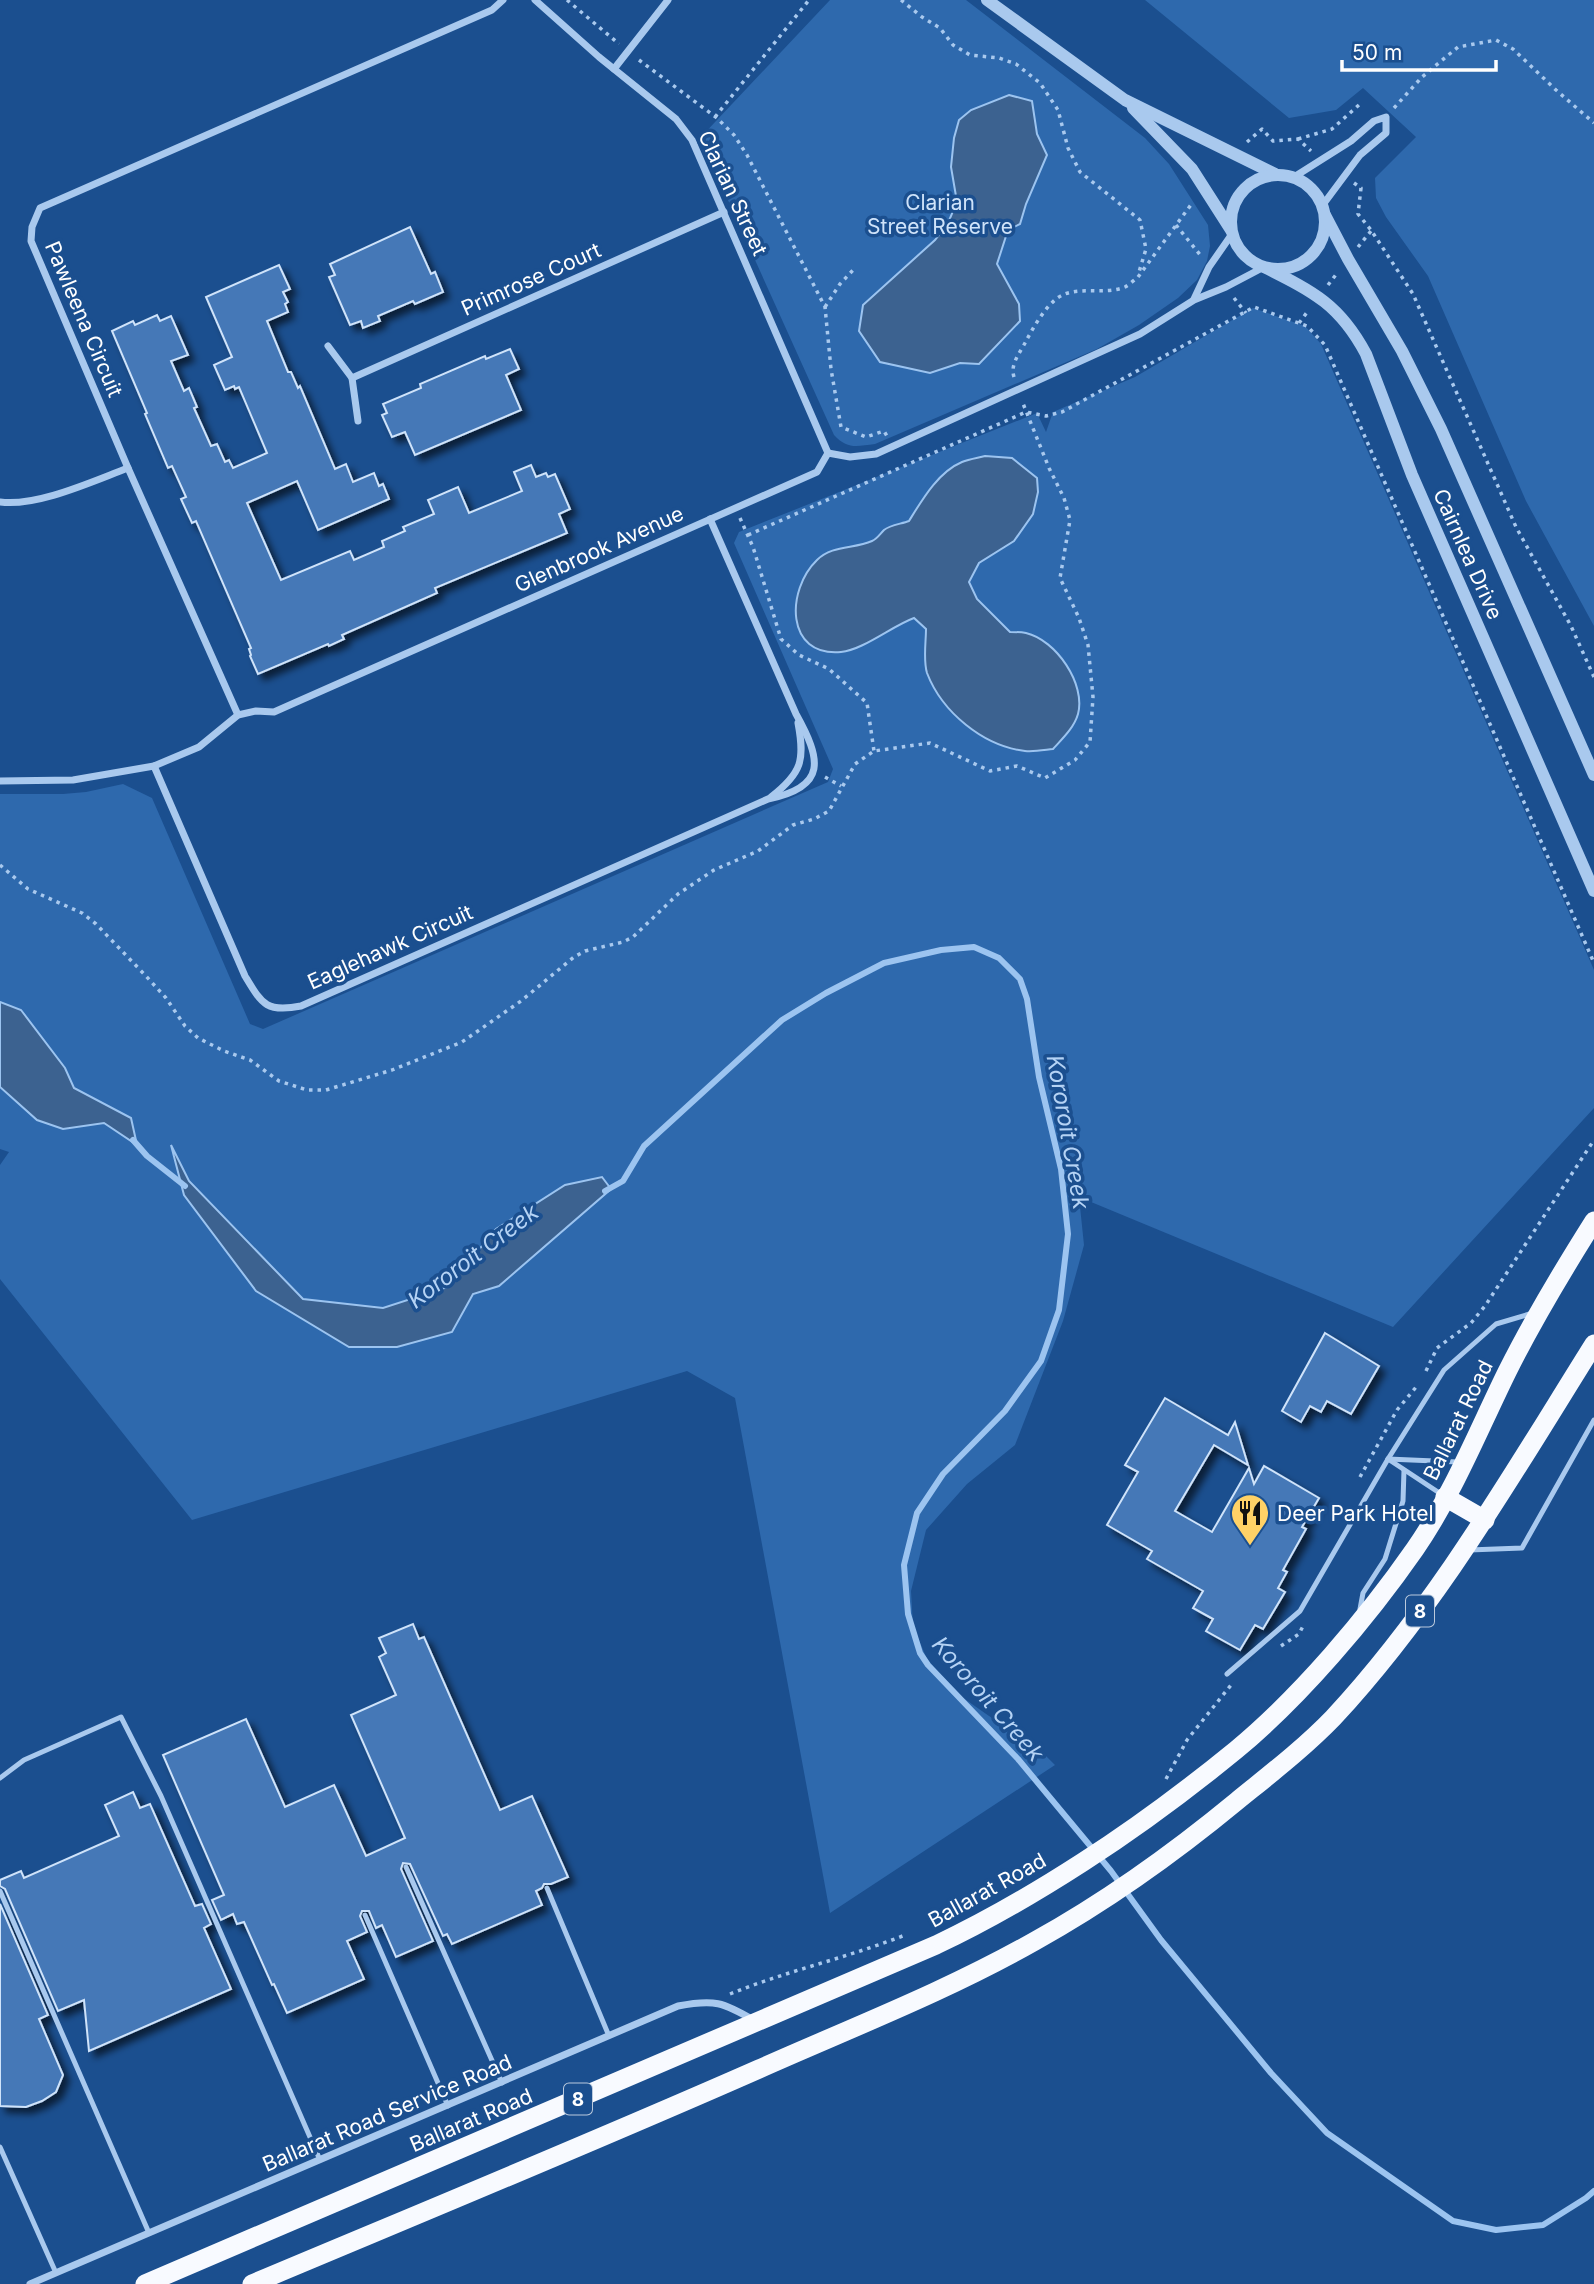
<svg xmlns="http://www.w3.org/2000/svg" width="1594" height="2284" font-family="Inter,sans-serif">
<style>
.green{fill:#2e69ad}
.water{fill:#3c6290;stroke:#9cc4f0;stroke-width:2}
.lines{fill:none;stroke-linecap:round;stroke-linejoin:round}
.stream{stroke:#9cc4f0;stroke-width:6}
.building{fill:#4478b7;stroke:#cfe3fa;stroke-width:2;filter:url(#shadow)}
.path{stroke:#a9c9ee;stroke-width:3.5;stroke-dasharray:3.5 5;stroke-linecap:butt}
.service{stroke:#a9c9ee;stroke-width:5}
.minor{stroke:#a9c9ee;stroke-width:7}
.tertiary{stroke:#a9c9ee;stroke-width:12}
.trunk{stroke:#f8faff;stroke-width:19}
.labels{text-anchor:middle;dominant-baseline:central;stroke-width:7;stroke-linejoin:round;paint-order:stroke}
.shield{fill:#1b4f8f;stroke:#bbcadd;stroke-width:2}
.shield-label{font-size:19px;font-weight:bold;fill:#fff}
.street-label{font-size:21px;fill:#fff;stroke:#1b4f8f}
.park-label{font-size:21px;fill:#cfe3fa;stroke:#1b4f8f}
.poi-label{font-size:21px;fill:#fff;stroke:#1b4f8f;text-anchor:start}
.water-label{font-size:23px;font-style:italic;fill:#b5d3f5;stroke:#1b4f8f}
</style>
<defs>
<filter id="shadow"><feDropShadow dx="6" dy="6" stdDeviation="3.5" flood-color="#0009"/></filter>
</defs>
<rect width="100%" height="100%" fill="#1b4f8f"/>
<g class="green">
<path d="M830 0H966L1145 138 1169 164 1208 225 1210 246 1207 261 1197 280 1178 298 1139 325 1097 349 875 444C857 446 848 450 834 435L700 138Z"/>
<path d="M1145 0H1594V626L1526 501 1428 276 1386 217 1376 198 1375 178 1416 137 1363 88 1336 110 1289 118Z"/>
<path d="M1253 308 1305 326 1321 344 1594 970V1108L1393 1327 1079 1197 1084 1245 1063 1321 1015 1445 967 1484 926 1530 911 1591 913 1626 927 1659 959 1695 1045 1755 1055 1765 830 1913 735 1398 687 1371 192 1520 0 1279V1165L9 1152 0 1149V794H63L86 792 123 784 152 798 250 1024 263 1029 828 782 833 769 734 543 739 532 1037 413 1046 432 1053 412 1135 377Z"/>
</g>
<g class="water">
<path d="M1009 95 1032 101 1037 134 1047 155 1026 204 1020 224 1008 230 997 264 1019 304 1020 321 979 364 960 363 930 373 880 362 859 331 863 305 935 240 948 223 957 202 951 167 954 138 959 120 971 110Z"/>
<path d="M985 456 1012 458 1037 478 1038 492 1033 514 1014 541 979 563 969 582 977 599 1010 632C1015 632 1021 632 1026 633 1056 640 1086 684 1078 714 1074 728 1062 739 1053 749 1044 750 1034 752 1025 751 983 746 942 712 927 673 923 660 926 642 926 629L914 618C892 626 863 650 841 652 785 657 786 590 817 560 832 545 854 549 872 541 877 539 880 534 884 530 890 525 901 524 909 521 922 500 938 472 962 462 969 459 977 458 985 456Z"/>
<path d="M0 1002 21 1010 65 1068 74 1088 131 1118 137 1145 104 1123 63 1129 37 1120 0 1087Z"/>
<path d="M171 1145 189 1181 303 1299 383 1308 448 1287 496 1229 565 1185 602 1177 611 1189 499 1286 473 1294 452 1332 397 1347H349L256 1291 184 1195Z"/>
</g>
<g class="lines">
<g class="stream">
<path d="M133 1140 147 1156 185 1186"/>
<path d="M605 1191 623 1181 644 1146 782 1020 826 993 884 963 941 950 974 947 999 958 1020 979 1027 999 1039 1077 1061 1169 1068 1234 1059 1310 1041 1361 1005 1411 943 1474 917 1513 904 1565 908 1614 920 1653 928 1665 1018 1759 1111 1871 1161 1940 1271 2073 1327 2133 1453 2221 1496 2230 1543 2225 1586 2198 1594 2191"/>
</g>
</g>
<g class="building">
<path d="M410 227 431 274 435 272 443 292 415 304 413 301 378 316 380 321 363 328 361 321 350 325 329 277 335 275 330 264Z"/>
<path d="M279 265 290 289 283 292 288 302 285 304 288 312 267 321 288 372H291L298 388 300 386 335 469 346 464 353 482 374 473 379 486 383 484 389 499 318 530 297 481 247 503 281 580 350 551 354 560 384 547 382 541 405 531 403 527 434 514 428 500 458 487 469 513 522 491 514 472 531 465 536 477 546 473 548 477 555 474 570 509 559 514 567 533 435 588 437 593 342 635 344 639 329 646 328 644 258 674 250 656 251 655 249 649 251 648 196 521 192 523 181 499 186 497 172 466 168 468 145 414 147 413 112 331 133 321 135 325 157 315 160 321 171 316 188 355 171 361 184 391 189 388 197 407 194 408 211 446 217 444 225 462 229 460 233 468 267 453 239 387 235 389 234 386 225 390 214 365 232 357 206 297Z"/>
<path d="M510 349 519 369 506 375 521 410 415 455 405 432 392 437 382 415 387 413 383 404 421 388 420 384 485 356 486 359Z"/>
<path d="M1325 1333 1379 1366 1351 1414 1327 1401 1321 1412 1310 1406 1301 1422 1282 1411Z"/>
<path d="M1165 1398 1228 1435 1235 1422 1248 1465 1214 1445 1175 1511 1212 1532 1249 1468 1254 1484 1264 1466 1319 1498 1302 1527 1306 1529 1283 1570 1287 1572 1278 1588 1285 1592 1263 1629 1255 1625 1240 1650 1206 1631 1213 1619 1193 1608 1203 1591 1147 1559 1152 1551 1107 1525 1138 1472 1125 1465Z"/>
<path d="M413 1624 419 1639 424 1637 500 1810 532 1796 568 1877 551 1884H544L542 1888 536 1891 542 1905 452 1944 447 1934 443 1936 410 1864 403 1863 401 1869 433 1941 396 1957 382 1925 376 1928 369 1911H362L360 1916 367 1932 347 1941 364 1979 287 2013 274 1984 272 1985 244 1922 237 1924 233 1914 221 1920 212 1900 224 1895 163 1755 246 1719 285 1807 334 1785 366 1856 405 1838 351 1715 396 1695 379 1657 386 1653 379 1638Z"/>
<path d="M133 1792 140 1808 150 1804 195 1906 202 1904 211 1924 204 1928 231 1989 89 2051 84 2000 58 2011 5 1889 0 1886V1880L21 1871 24 1878 119 1836 105 1805Z"/>
<path d="M0 1904 48 2015 39 2019 63 2075 56 2092 42 2101 26 2107 0 2106Z"/>
</g>
<g class="lines">
<g class="path">
<path d="M567 0 619 44"/>
<path d="M901 0 922 17 940 28 953 45 970 55 999 58 1016 64 1040 83 1058 110 1068 148 1080 172 1140 220 1146 249 1139 272"/>
<path d="M639 60 717 118 734 135 747 155 825 307 831 369 841 427 866 437 884 431 887 436"/>
<path d="M1394 108 1422 77 1458 47 1496 40 1513 49 1556 90 1594 123"/>
<path d="M715 117 809 0"/>
<path d="M1298 139 1332 129 1360 104"/>
<path d="M1247 142 1262 129 1273 141 1298 139 1311 151"/>
<path d="M1354 183 1361 188 1358 214 1371 230 1413 294 1516 527 1571 626 1594 677"/>
<path d="M1176 225 1201 256"/>
<path d="M1358 247 1371 231"/>
<path d="M1328 285 1338 272"/>
<path d="M1234 298 1246 313"/>
<path d="M825 307 840 284 854 269"/>
<path d="M1299 323 1308 311"/>
<path d="M1014 377C1010 365 1019 354 1025 343 1033 328 1043 310 1056 299 1075 284 1103 296 1125 287 1129 285 1134 280 1138 277L1193 202"/>
<path d="M740 518 753 547 781 639 799 655 829 669 867 703 874 751"/>
<path d="M748 535 1026 412 1046 416 1062 412 1254 307 1307 326 1325 345 1594 963"/>
<path d="M825 777 841 786"/>
<path d="M0 865 28 889 82 913 96 924 145 975 166 998 185 1026 198 1038 224 1051 250 1060 279 1081 307 1090H326L392 1070 462 1042 521 1001 574 957 585 951 623 942 633 937 678 894 714 870 758 851 793 825 814 819 829 811 855 764 874 751 930 743 990 771 1017 766 1045 778 1075 760 1090 742 1093 697 1088 645 1079 618 1060 578 1070 520 1064 498 1049 468 1022 401"/>
<path d="M1426 1371 1437 1348 1471 1323 1485 1306 1594 1140"/>
<path d="M1360 1477 1397 1410 1417 1386"/>
<path d="M1281 1646 1299 1634 1303 1626"/>
<path d="M1166 1779 1187 1740 1231 1685"/>
<path d="M730 1994C786 1971 847 1958 905 1935"/>
</g>
<g class="service">
<path d="M1388 1459 1458 1462"/>
<path d="M1388 1459 1441 1494"/>
<path d="M1469 1550 1522 1548 1594 1420"/>
<path d="M1360 1609 1363 1593 1385 1559 1403 1501 1404 1470"/>
<path d="M1227 1674 1300 1611 1388 1459 1444 1370 1496 1324 1533 1313"/>
<path d="M0 1778 24 1760 121 1717 161 1796 320 2160"/>
<path d="M406 1867 502 2083"/>
<path d="M547 1888 609 2036"/>
<path d="M0 1891 149 2233"/>
<path d="M365 1915 448 2106"/>
<path d="M0 2147 56 2273"/>
</g>
<g class="minor">
<path d="M535 0 599 57 676 119 692 140 828 453"/>
<path d="M614 69 668 0"/>
<path d="M1294 177 1351 141 1374 121 1386 117V133L1360 155 1322 206"/>
<path d="M1194 299 1209 267 1232 234"/>
<path d="M328 346 352 378 358 421"/>
<path d="M352 378 724 212"/>
<path d="M0 502C37 507 93 481 128 468"/>
<path d="M238 715 128 468 31 241 32 227 40 208 492 10 503 0"/>
<path d="M154 766 245 976C262 1004 266 1013 301 1006L768 799C828 787 821 759 796 714L710 519"/>
<path d="M0 781 73 780 154 766 199 747 238 715 256 711 274 712 292 704 817 472 828 453 850 457 876 454 1140 334 1194 300 1226 287 1264 267"/>
<path d="M771 797C802 773 805 760 798 723"/>
<path d="M30 2284 678 2006C714 1999 723 2002 755 2021"/>
</g>
<g class="tertiary">
<path d="M987 0 1125 100 1275 174"/>
<path d="M1133 108 1192 169 1231 230"/>
<circle cx="1278" cy="222" r="47"/>
<path d="M1325 215 1348 259 1402 351 1441 429 1594 775"/>
<path d="M1266 268C1314 292 1340 305 1366 354L1412 475 1594 891"/>
</g>
<g class="trunk">
<path d="M1445 1497 1485 1520"/>
<path d="M145 2284 936 1945C987 1921 1035 1893 1083 1862 1136 1828 1187 1790 1236 1750 1300 1697 1367 1618 1415 1549 1453 1494 1478 1431 1507 1372 1533 1320 1563 1270 1594 1221"/>
<path d="M252 2284C421 2213 591 2143 759 2069 851 2028 947 1991 1035 1941 1107 1901 1174 1853 1237 1801 1269 1775 1304 1748 1333 1718 1437 1606 1513 1473 1594 1344"/>
</g>
</g>
<defs>
<symbol id="restaurant-pin" viewBox="-11 -11 22 30"><path d="M0 17L-7.5 6A9.5 9.5 0 1 1 7.5 6Z" fill="#ffd166" stroke="#1b4f8f"/><path d="M-5-6h1v4h1v-4h1v4h1v-4h1v5L-1.5 .5V6h-2V.5L-5-1ZM5-6V6H3V1.5H1.5Q1.5-4 5-6Z" fill="#111"/></symbol>
</defs>
<g fill-rule="evenodd">
<use href="#restaurant-pin" x="1228" y="1491" width="44" height="60"/>
</g>
<g class="labels">
<g class="shield">
<rect x="1406" y="1595.5" width="28" height="31" rx="5"/>
<rect x="564" y="2083.5" width="28" height="31" rx="5"/>
</g>
<g class="shield-label">
<text x="1420" y="1611">8</text>
<text x="578" y="2099">8</text>
</g>
<g class="street-label">
<text transform="translate(733 193) rotate(65)">Clarian Street</text>
<text transform="translate(531 279) rotate(-24)">Primrose Court</text>
<text transform="translate(84 319) rotate(67)">Pawleena Circuit</text>
<text transform="translate(599 549) rotate(-24)">Glenbrook Avenue</text>
<text transform="translate(1468 554) rotate(66)">Cairnlea Drive</text>
<text transform="translate(390 947) rotate(-24)">Eaglehawk Circuit</text>
<text transform="translate(1458 1420) rotate(-64)">Ballarat Road</text>
<text transform="translate(987 1890) rotate(-29)">Ballarat Road</text>
<text transform="translate(387 2113) rotate(-23)">Ballarat Road Service Road</text>
<text transform="translate(471 2120) rotate(-23)">Ballarat Road</text>
</g>
<g class="park-label">
<text x="940" y="202">Clarian<tspan x="940" dy="24">Street Reserve</tspan></text>
</g>
<g class="poi-label">
<text x="1277" y="1513">Deer Park Hotel</text>
</g>
<g class="water-label">
<text transform="translate(1068 1132) rotate(80)">Kororoit Creek</text>
<text transform="translate(473 1256) rotate(-37)">Kororoit Creek</text>
<text transform="translate(988 1699) rotate(49)">Kororoit Creek</text>
</g>
</g>
<path d="M1342 60v10h154v-10" fill="none" stroke="#ffffff" stroke-width="3.5"/>
<text x="1352" y="60" font-size="21" fill="#ffffff" stroke="#1b4f8f" stroke-width="5" paint-order="stroke">50 m</text>
</svg>
